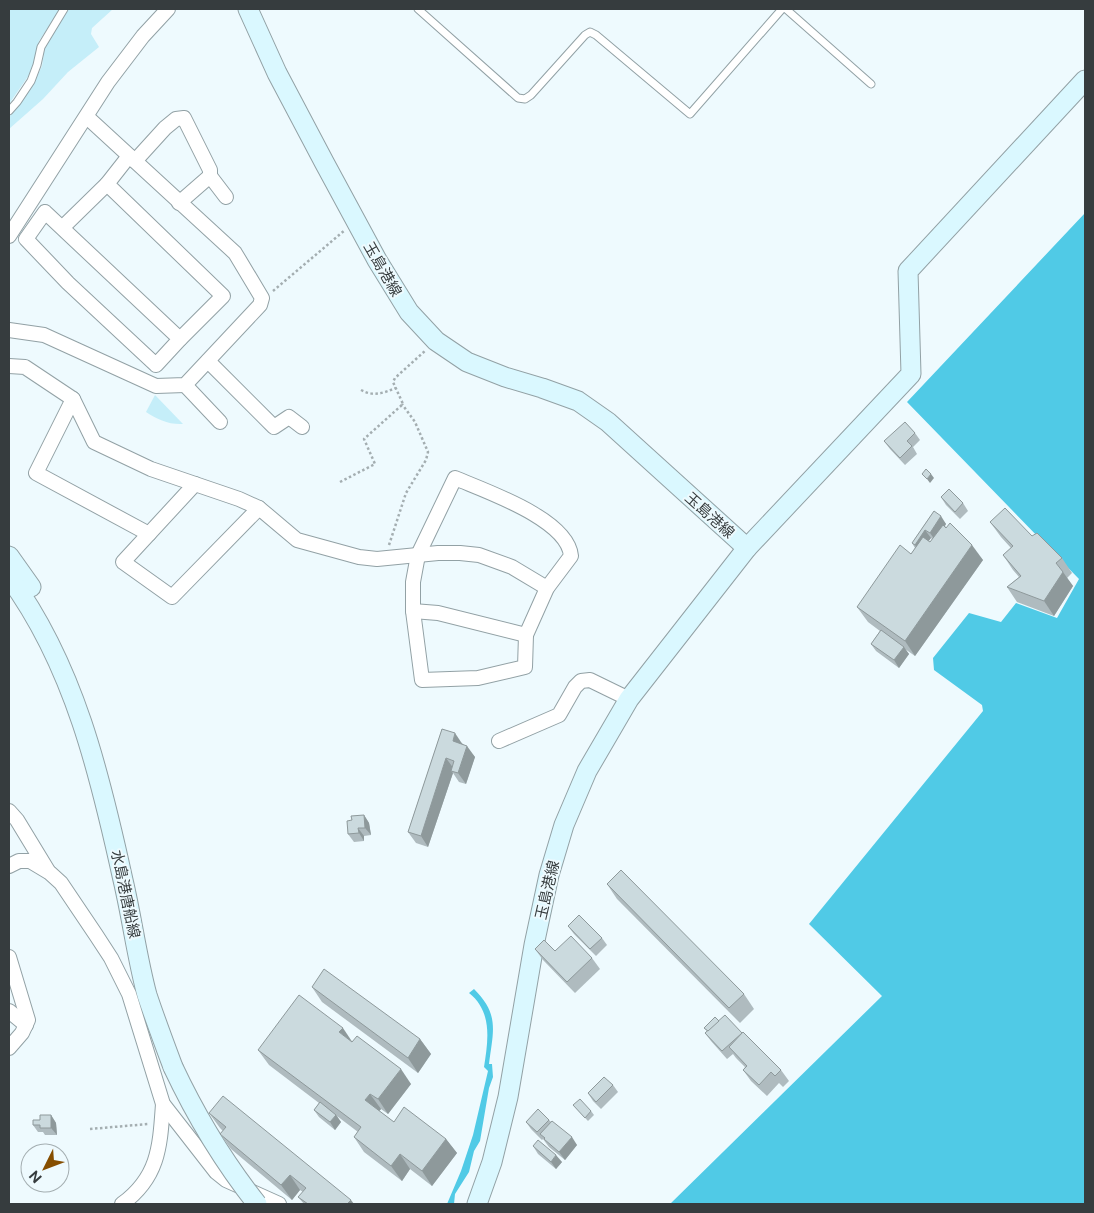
<svg xmlns="http://www.w3.org/2000/svg" width="1094" height="1213" font-family="'Public Sans','Noto Sans JP',sans-serif">
<style>
.green{fill:#c5eef9}
.water{fill:#50cae6}
.lines{fill:none;stroke-linecap:round;stroke-linejoin:round}
.lane-casing{stroke:#92a1a5;stroke-width:9}
.street-casing{stroke:#92a1a5;stroke-width:16}
.secondary-casing{stroke:#92a1a5;stroke-width:21}
.path{stroke:#a4aeb1;stroke-width:2.5;stroke-dasharray:2.5 2.5;stroke-linecap:butt}
.lane{stroke:#fff;stroke-width:7}
.street{stroke:#fff;stroke-width:14}
.secondary{stroke:#daf8ff;stroke-width:19}
.secondary-bridge-casing{stroke:#92a1a5;stroke-width:21;stroke-linecap:butt}
.secondary-bridge{stroke:#daf8ff;stroke-width:19}
.wall{fill:#afbbbf;fill-rule:evenodd}
.shaded-wall{fill:#8e999b}
.building{fill:#cbdade;stroke:#8e999b}
.labels{text-anchor:middle;dominant-baseline:central;stroke-width:4;stroke-linejoin:round;paint-order:stroke}
.street-label{font-size:15px;fill:#363c3e;stroke:#eefafe}
</style>
<rect width="100%" height="100%" fill="#eefafe"/>
<g class="green">
<path d="M9 9H59V11L39 41 34 62 29 75 9 104Z"/>
<path d="M69 9H113L92 28 91 34 99 47 68 72 43 99 9 129V117L18 107 35 80 42 66 45 46Z"/>
<path d="M155 395 183 424C169 425 157 419 146 412Z"/>
</g>
<g class="water">
<path d="M1085 213V1204H670L882 996 809 924 983 711 982 705 934 670 933 658 969 613 1001 622 1016 603 1057 618 1079 579 907 402Z"/>
<path d="M474 989C500 1015 493 1031 489 1064H492L493 1077 489 1088 480 1141 474 1151 469 1172 455 1194 454 1204H447L461 1171 473 1135 488 1071 484 1067C488 1041 493 1012 469 993Z"/>
</g>
<g class="lines">
<defs>
<g id="lane">
<path d="M418 9 518 98 525 99 531 95 585 35 590 32 596 35 690 114 782 9"/>
<path d="M786 9 871 84"/>
<path d="M9 111 17 102 31 81 37 65 41 47 64 9"/>
</g>
<g id="street">
<path d="M129 156 107 184 223 296 180 339"/>
<path d="M135 161 165 128 176 119 184 118 210 170V176L179 203"/>
<path d="M210 176 226 197"/>
<path d="M45 212 180 339 156 365 68 283 26 239Z"/>
<path d="M63 227 107 184"/>
<path d="M9 236 108 82 143 36 168 9"/>
<path d="M9 330 44 335 156 386 185 385 260 305 262 298 235 253 87 117"/>
<path d="M208 361 274 427 289 417 302 427"/>
<path d="M9 366 25 367 73 399 94 442 151 469 239 499 259 508 297 540 359 557 377 559 438 553H460L479 555 512 567 547 588"/>
<path d="M185 385 220 422"/>
<path d="M73 399 36 473 149 534"/>
<path d="M455 478C485 491 568 519 571 556L547 588 526 635 525 667 478 678 422 680 413 611V582L418 555Z"/>
<path d="M195 484 123 562 172 597 259 508"/>
<path d="M413 611 438 613 526 635"/>
<path d="M499 741 559 715 575 687 581 681 590 680 629 699"/>
<path d="M9 811 17 820 48 871"/>
<path d="M9 866 19 861H30L50 873 61 883 96 935 111 958 129 994 163 1104 216 1172 226 1180 279 1204"/>
<path d="M9 957 28 1020 22 1033 9 1048"/>
<path d="M9 1011 26 1025"/>
<path d="M122 1204C159 1177 160 1146 163 1104"/>
</g>
<g id="secondary">
<path d="M248 9 277 73 324 162 377 260 409 312 436 341 467 362 505 377 542 388 578 401 608 422 747 548"/>
<path d="M9 556 31 587"/>
<path d="M9 577C74 665 100 775 123 880 132 918 137 958 147 995 155 1019 164 1043 173 1067"/>
<path d="M477 1204 492 1162 508 1097 534 945 549 875 564 825 587 771 629 699 747 548 911 374 908 271 1085 80"/>
</g>
</defs>
<use href="#lane" class="lane-casing"/>
<use href="#street" class="street-casing"/>
<use href="#secondary" class="secondary-casing"/>
<g class="path">
<path d="M273 291 345 230"/>
<path d="M361 390C374 397 383 393 396 388"/>
<path d="M340 482 375 464 364 439 403 404 393 382 395 378 426 350"/>
<path d="M389 545 406 493 426 460 428 452 415 422 402 404"/>
<path d="M90 1129 148 1124"/>
</g>
<use href="#lane" class="lane"/>
<use href="#street" class="street"/>
<use href="#secondary" class="secondary"/>
<defs>
<path id="secondary-bridge" d="M173 1067C196 1116 223 1161 257 1204"/>
</defs>
<use href="#secondary-bridge" class="secondary-bridge-casing"/>
<use href="#secondary-bridge" class="secondary-bridge"/>
</g>
<g class="wall">
<path d="M915 433 920 440 913 447 917 454 905 465 890 449 884 441Z"/>
<path d="M941 497 963 503 968 511 960 519 946 505Z"/>
<path d="M934 511 946 524 945 526 983 560 915 656 905 649 909 654 899 668 876 651 871 644 880 631 868 622 857 607 911 554 915 548 912 543ZM931 538 932 539 930 542 928 541Z"/>
<path d="M990 522 1032 536 1062 558 1072 573 1067 578 1073 586 1054 616 1017 602 1007 587 1019 577 1013 570 1003 555 1011 548 1001 537Z"/>
<path d="M442 729 463 744 475 757 466 784 459 782 453 773 428 847 416 843 408 832Z"/>
<path d="M364 815 369 823 371 835 364 836V841L354 842 348 834 352 820Z"/>
<path d="M607 884 744 994 754 1009 740 1023 617 899Z"/>
<path d="M568 926 602 938 607 945 596 956 574 934Z"/>
<path d="M535 949 555 951 592 958 600 969 575 993 543 960Z"/>
<path d="M312 987 420 1039 431 1054 418 1073 322 1002Z"/>
<path d="M719 1021 742 1034 781 1070 789 1081 783 1087 779 1083 767 1096 751 1081 743 1070 745 1067 736 1058 733 1054 727 1059 711 1041 705 1033 707 1031 704 1028Z"/>
<path d="M353 1041 411 1084 388 1114 381 1109 379 1111 394 1122 446 1139 457 1153 432 1186 410 1169 402 1181 364 1152 354 1137 358 1132 337 1116 341 1122 335 1130 319 1117 314 1110 319 1103 269 1065 258 1050Z"/>
<path d="M613 1085 618 1092 601 1109 593 1101 588 1093Z"/>
<path d="M573 1105 591 1111 594 1115 588 1121Z"/>
<path d="M209 1113 354 1204H304L298 1197 303 1192 300 1190 292 1200 231 1149 220 1134 223 1131 220 1128Z"/>
<path d="M51 1115 56 1123 57 1135H45L43 1132H38L33 1125 40 1120Z"/>
<path d="M549 1120 577 1145 565 1160 549 1147 543 1139 542 1140 531 1129 526 1122Z"/>
<path d="M533 1146 562 1162 556 1169 538 1154Z"/>
</g>
<g class="shaded-wall">
<path d="M931 474 934 478 930 483 927 479Z"/>
<path d="M941 516 946 524 935 540 930 533Z"/>
<path d="M925 530 931 538 920 553 915 545Z"/>
<path d="M972 545 983 560 915 656 905 641Z"/>
<path d="M1063 572 1073 586 1054 616 1044 601Z"/>
<path d="M904 647 909 654 899 668 894 660Z"/>
<path d="M455 733 463 745 453 741Z"/>
<path d="M467 746 475 757 466 784 458 773Z"/>
<path d="M446 758 454 769 451 771 453 773 428 847 421 836Z"/>
<path d="M364 815 369 823 371 835 365 828Z"/>
<path d="M358 828 364 836V841L359 833Z"/>
<path d="M343 1028 353 1043 339 1032Z"/>
<path d="M420 1039 431 1054 418 1073 408 1058Z"/>
<path d="M401 1069 411 1084 388 1114 378 1099Z"/>
<path d="M370 1094 381 1109 376 1115 365 1100Z"/>
<path d="M51 1115 56 1123 57 1135 51 1128Z"/>
<path d="M336 1115 341 1122 335 1130 330 1122Z"/>
<path d="M572 1137 577 1145 565 1160 559 1152Z"/>
<path d="M446 1139 457 1153 432 1186 422 1171Z"/>
<path d="M400 1154 410 1169 402 1181 391 1166Z"/>
<path d="M556 1155 562 1162 556 1169 551 1162Z"/>
<path d="M290 1175 300 1190 292 1200 281 1185Z"/>
<path d="M351 1200 354 1204H347Z"/>
</g>
<g class="building">
<path d="M905 422 915 433 907 441 912 446 900 458 884 441Z"/>
<path d="M926 469 931 474 927 479 922 474Z"/>
<path d="M949 489 963 503 955 512 941 497Z"/>
<path d="M1005 508 1032 536 1037 533 1062 558 1056 563 1063 572 1044 601 1007 587 1021 576 1003 555 1013 546 990 522Z"/>
<path d="M934 511 941 516 930 533 925 530 915 545 912 543Z"/>
<path d="M950 523 972 545 905 641 857 607 900 545 911 554 923 537 930 542 943 525 946 528Z"/>
<path d="M881 630 904 647 894 660 871 644Z"/>
<path d="M442 729 455 733 453 741 467 746 458 773 451 771 454 761 446 758 421 836 408 832Z"/>
<path d="M364 815 365 828H358L359 833 348 834 347 821 352 820 351 816Z"/>
<path d="M621 870 744 994 729 1008 607 884Z"/>
<path d="M579 915 602 938 590 949 568 926Z"/>
<path d="M571 936 592 958 567 982 535 949 544 940 555 951Z"/>
<path d="M324 969 420 1039 408 1058 312 987Z"/>
<path d="M299 995 343 1028 339 1032 352 1042 357 1036 401 1069 378 1099 370 1094 365 1100 394 1122 404 1107 446 1139 422 1171 400 1154 391 1166 354 1137 361 1127 258 1050Z"/>
<path d="M725 1015 742 1033 722 1051 705 1033Z"/>
<path d="M715 1017 719 1021 708 1031 704 1028Z"/>
<path d="M743 1032 781 1070 775 1076 771 1072 759 1085 743 1070 747 1066 729 1047Z"/>
<path d="M604 1077 613 1085 596 1102 588 1093Z"/>
<path d="M223 1096 351 1200 347 1204H308L298 1197 306 1188 290 1175 281 1185 220 1134 226 1127 209 1113Z"/>
<path d="M580 1099 591 1111 585 1118 573 1105Z"/>
<path d="M320 1102 336 1115 330 1122 314 1110Z"/>
<path d="M538 1109 549 1120 537 1132 526 1122Z"/>
<path d="M40 1115H51V1128H40V1125H33V1120H40Z"/>
<path d="M552 1121 572 1137 559 1152 544 1139 545 1138 540 1134Z"/>
<path d="M538 1140 556 1155 551 1162 533 1146Z"/>
</g>
<g class="labels">
<g class="street-label">
<text transform="translate(383 269) rotate(60)">玉島港線</text>
<text transform="translate(710 515) rotate(42)">玉島港線</text>
<text transform="translate(547 890) rotate(-77)">玉島港線</text>
<text transform="translate(126 894) rotate(78)">水島港唐船線</text>
</g>
</g>
<rect width="1094" height="1213" fill="none" stroke="#363c3e" stroke-width="20"/>
<g transform="translate(45 1168) rotate(228)"><circle r="24" fill="#eefafe" stroke="#a4aeb1"/>
<path d="M0-4L9 19L0 12L-9 19Z" fill="#864e00"/>
<text y="-8" font-size="14" font-weight="bold" text-anchor="middle" fill="#363c3e">N</text>
</g>
</svg>
